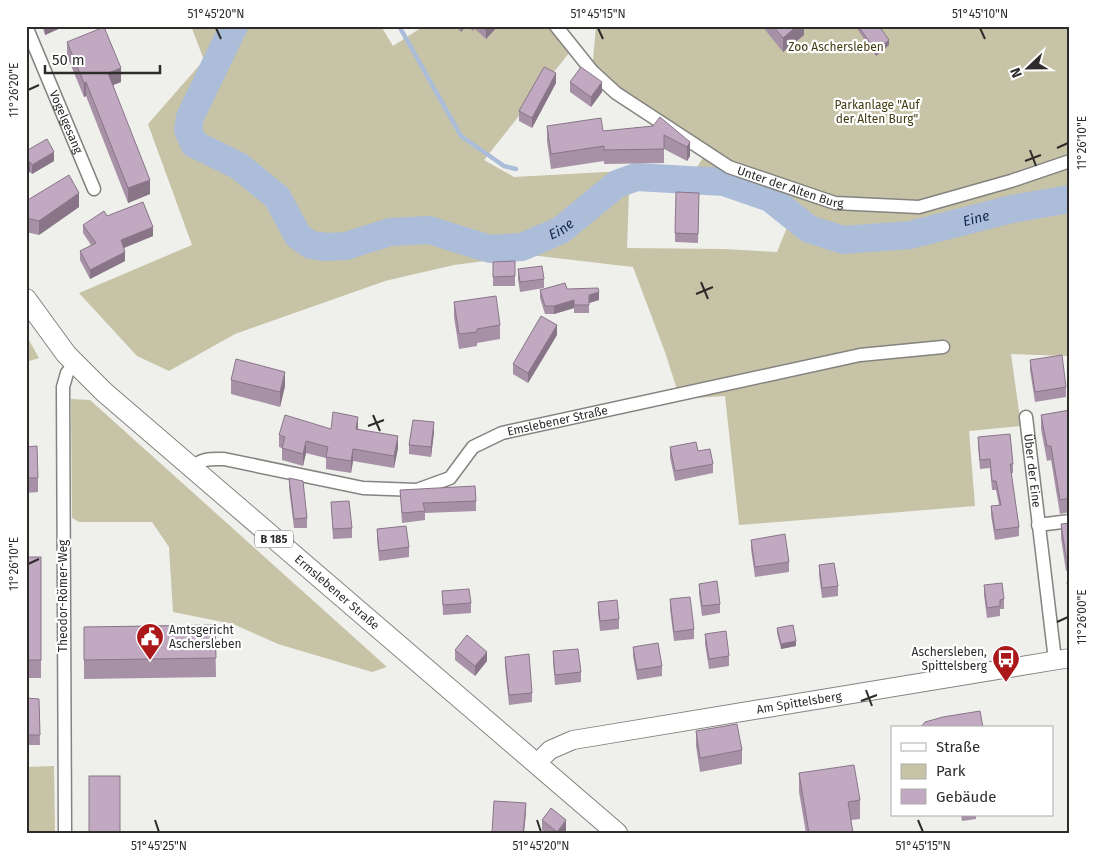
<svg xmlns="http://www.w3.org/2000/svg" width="1096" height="859" font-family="'Fira Sans',sans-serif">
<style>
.green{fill:#c7c3a6;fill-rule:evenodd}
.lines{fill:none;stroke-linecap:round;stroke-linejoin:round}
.stream{stroke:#acbdda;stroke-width:4.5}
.river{stroke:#acbdda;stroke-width:28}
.minor-casing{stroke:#848380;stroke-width:15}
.secondary-casing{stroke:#848380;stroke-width:20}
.primary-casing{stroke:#848380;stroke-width:22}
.minor{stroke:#fff;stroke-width:12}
.secondary{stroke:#fff;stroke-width:18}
.primary{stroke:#fff;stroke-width:20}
.wall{fill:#a791a7}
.shaded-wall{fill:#887688}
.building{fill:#c2a9c2;stroke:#887688}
.ticks{fill:none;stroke:#2d2c2b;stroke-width:2}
.labels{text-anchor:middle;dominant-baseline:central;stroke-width:4.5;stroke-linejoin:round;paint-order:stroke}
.shield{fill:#fff;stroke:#6c6b6b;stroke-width:1}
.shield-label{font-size:11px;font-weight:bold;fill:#2d2c2b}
.park-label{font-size:12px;fill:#423b11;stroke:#fff}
.street-label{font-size:12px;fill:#2d2c2b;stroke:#fff}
.poi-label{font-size:12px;fill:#2d2c2b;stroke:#fff;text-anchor:start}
.water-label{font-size:14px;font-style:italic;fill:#13294f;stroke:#fff}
.neatline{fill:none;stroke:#2d2c2b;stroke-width:2}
.ticks-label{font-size:12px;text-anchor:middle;fill:#2d2c2b}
</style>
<rect width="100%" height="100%" fill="#efefec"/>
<g class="green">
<path d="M191 26H381L393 46 424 26H556L573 48 484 160 514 177 697 167 705 155 592 71 596 26H1070V356L1011 354 1021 426 969 431 975 506 739 525 725 396 680 399 665 352 633 267 530 255 454 265 385 281 235 334 169 371 137 356 79 293 192 245 148 124 204 60ZM708 186 790 220 777 252 724 249 627 248 629 191Z"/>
<path d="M26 335 39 358 26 362Z"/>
<path d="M71 399 90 400 387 667 372 672 278 644 233 624 173 612 169 547 152 522H79L72 518Z"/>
<path d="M54 766 55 833H26V767Z"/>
</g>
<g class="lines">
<path class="stream" d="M399 26 461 136 504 166 516 169"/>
<path class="river" id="s1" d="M234 26 190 117 188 130 194 144 239 166 277 197 298 236 311 245 326 247 346 246 390 232 429 230 490 249 522 247 561 230 617 184 636 177 724 182 770 198 809 229 843 240 910 235 1012 209 1070 199"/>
<defs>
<g id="minor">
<path id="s2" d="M26 26 94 189"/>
<path id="s3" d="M556 26 592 71 616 93 729 167 835 203 919 207 1011 181 1070 161"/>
<path id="s4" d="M1026 417 1055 660"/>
<path id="s5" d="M191 468C202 458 210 459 224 459L363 488 417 490 450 478 473 447 502 433 860 355 943 347"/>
<path d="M1038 525 1070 521"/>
<path d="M65 833 63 387 67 373 75 363"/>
</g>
<g id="secondary">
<path id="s6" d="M536 764 550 750 573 740 1070 658"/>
</g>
<g id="primary">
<path id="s7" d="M26 299 66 354 104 392 617 833"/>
</g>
</defs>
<use href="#minor" class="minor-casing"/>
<use href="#secondary" class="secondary-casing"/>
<use href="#primary" class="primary-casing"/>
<use href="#minor" class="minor"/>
<use href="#secondary" class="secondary"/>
<use href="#primary" class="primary"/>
</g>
<g class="wall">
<path d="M42 26H65L45 35Z"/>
<path d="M455 26H466L461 32Z"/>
<path d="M467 26H498L486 39 475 29 473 31Z"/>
<path d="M762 26H804V35L783 52Z"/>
<path d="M855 26H879L889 45 876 56Z"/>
<path d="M67 42 121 82 113 85 150 194 128 203 86 96 84 97 67 56Z"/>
<path d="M570 82 602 92 591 107 570 92Z"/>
<path d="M556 83 532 128 519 121V111Z"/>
<path d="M547 126 603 131 653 126 690 142V156L687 161 664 149V163L604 164V161L551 169 547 141Z"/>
<path d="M26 151 54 161 32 174 30 172Z"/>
<path d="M26 201 79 207 39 235 26 232Z"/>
<path d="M699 203 698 243 675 242V233Z"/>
<path d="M107 216 153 236 124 248 125 261 90 279 80 260V251L91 245 83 233V225Z"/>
<path d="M515 261V286H493V262Z"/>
<path d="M518 269 544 279V288L520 292 518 279Z"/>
<path d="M567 289 599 300 589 303V313H574V308L554 314H545L540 298V290Z"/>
<path d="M454 302 500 325V339L477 343V346L459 349 454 317Z"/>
<path d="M557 335 528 383 513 374V364Z"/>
<path d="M1030 360 1066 387V397L1035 402 1030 370Z"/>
<path d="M231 380 285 386 280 407 231 394Z"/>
<path d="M1070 410V512L1060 514 1051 460 1047 461 1041 429V415Z"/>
<path d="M331 429H358L398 448 394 468 353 461 351 473 326 469V458L306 453 303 466 282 460V448L279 447V435Z"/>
<path d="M434 432 431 457 409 454V445Z"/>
<path d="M978 437 1013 464V473H1011L1019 527V536L995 540 991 515V506L999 505 996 490H992L990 468 980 469 978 446Z"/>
<path d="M26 447 38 478V492L26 493Z"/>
<path d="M670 447 698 451 713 464V473L675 481 670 457Z"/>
<path d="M289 478 307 518V528H294L289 488Z"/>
<path d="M400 490 476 501V511L425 513V520L402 523Z"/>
<path d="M331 502 352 528V538L333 539Z"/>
<path d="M1070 523V570L1066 571 1061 538V524Z"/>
<path d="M377 529 409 547V557L379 561 377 539Z"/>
<path d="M751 540 789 562V572L755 577 751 549Z"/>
<rect x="26" y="557" width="15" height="121"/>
<path d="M819 565 838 586V596L822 598 819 575Z"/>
<path d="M1067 582H1070V615L1067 597Z"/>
<path d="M699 584 720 604V613L702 616 699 594Z"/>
<path d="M984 585 1004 599V609H1000V616L987 618 984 595Z"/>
<path d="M442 591 471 603V613L443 615Z"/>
<path d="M670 599 694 629V639L674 641 670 609Z"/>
<path d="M598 602 619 619V629L600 631 598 612Z"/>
<path d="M215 625 216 677 84 679V627Z"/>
<path d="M777 628 796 646 781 649 777 633Z"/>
<path d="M705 634 729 656V666L709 669 705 644Z"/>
<path d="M633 647 662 666V676L637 680 633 656Z"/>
<path d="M455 650 487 661 475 676 455 660Z"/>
<path d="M553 651 581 672V682L555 685 553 661Z"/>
<path d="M505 657 532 693V702L509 705 505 666Z"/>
<path d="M26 698 39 699 40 745H26Z"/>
<path d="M696 731 742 750V764L700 772 696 746Z"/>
<path d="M799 773 860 800V819L851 820 853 833H806L799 792Z"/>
<path d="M961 815H976V819L962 821Z"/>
<path d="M542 820 566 830 564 833H546L542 830Z"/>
</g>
<g class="shaded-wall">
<path d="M45 26H65L45 35Z"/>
<path d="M461 26H466L461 32Z"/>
<path d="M489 26H498L486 39V30Z"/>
<path d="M797 26H804V35L783 52V38Z"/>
<path d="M889 40V45L876 56V51Z"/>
<path d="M121 68V82L108 87V73Z"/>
<path d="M556 73V83L532 128V118Z"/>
<path d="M86 82V96L84 97V83Z"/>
<path d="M602 82V92L591 107V97Z"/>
<path d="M28 105V115L26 116V106Z"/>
<path d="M690 142V156L687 161V147Z"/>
<path d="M54 152V161L32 174V165Z"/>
<path d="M30 162V172L26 174V164Z"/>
<path d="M150 180V194L128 203V188Z"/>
<path d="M79 193V207L39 235V221Z"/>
<path d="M153 227V236L121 249V240Z"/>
<path d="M125 252V261L90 279V270Z"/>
<path d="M599 292V300L589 303V295Z"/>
<path d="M574 300V308L554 314V306Z"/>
<path d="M557 325V335L528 383V373Z"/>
<path d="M285 372V386L280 407V392Z"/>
<path d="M358 417V429L356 441V429Z"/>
<path d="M434 422V432L431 457V447Z"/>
<path d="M398 436V448L394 468V456Z"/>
<path d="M306 441V453L303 466V454Z"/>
<path d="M353 449V461L351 473V461Z"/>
<path d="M796 641V646L781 649V644Z"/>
<path d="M487 652V661L475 676V666Z"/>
<path d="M526 803V813L524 833H523Z"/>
<path d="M566 820V830L564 833H557Z"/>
</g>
<g class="building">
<path d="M482 26H489L486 30Z"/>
<path d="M773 26H797L783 38Z"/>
<path d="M858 26H879L889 40 876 51Z"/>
<path d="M104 27 121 68 108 73 150 180 128 188 86 82 84 83 67 42Z"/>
<path d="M544 67 556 73 532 118 519 111Z"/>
<path d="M581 67 602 82 591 97 570 82Z"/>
<path d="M660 117 690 142 687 147 664 135V149L604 150V146L551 154 547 126 601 118 603 131 653 126Z"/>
<path d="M47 139 54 152 32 165 30 162 26 164V151Z"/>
<path d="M69 175 79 193 39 221 26 218V201Z"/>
<path d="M676 192 699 193 698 234 675 233Z"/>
<path d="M143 202 153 227 121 240 125 252 90 270 80 251 96 243 83 225 104 211 107 216Z"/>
<path d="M515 261V276L493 277V262Z"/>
<path d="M542 266 544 279 520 282 518 269Z"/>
<path d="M565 283 567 289 598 288 599 292 589 295V305H574V300L554 306H545L540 290Z"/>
<path d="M496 296 500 325 477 329V332L459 334 454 302Z"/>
<path d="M541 316 557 325 528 373 513 364Z"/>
<path d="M1062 355 1066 387 1035 392 1030 360Z"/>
<path d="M236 359 285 372 280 392 231 380Z"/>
<path d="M1070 410V498L1060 500 1051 446H1047L1041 415Z"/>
<path d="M333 412 358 417 356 429 398 436 394 456 353 449 351 461 326 457 328 447 306 441 303 454 282 448 285 437 279 435 285 415 331 429Z"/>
<path d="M413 420 434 422 431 447 409 445Z"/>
<path d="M1010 434 1013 464H1010L1019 527 995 530 991 506 1001 505 996 481H992L990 459 980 460 978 437Z"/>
<path d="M696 442 698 451 710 449 713 464 675 471 670 447Z"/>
<path d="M37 446 38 478H26V447Z"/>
<path d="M289 478 303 481 307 518 294 519Z"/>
<path d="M475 486 476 501 423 503 425 511 402 513 400 490Z"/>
<path d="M349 501 352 528 333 529 331 502Z"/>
<path d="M1070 523V556L1066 557 1061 524Z"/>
<path d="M406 526 409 547 379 551 377 529Z"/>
<path d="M785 534 789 562 755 567 751 540Z"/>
<rect x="26" y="557" width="15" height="103"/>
<path d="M834 563 838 586 822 588 819 565Z"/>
<path d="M717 581 720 604 702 606 699 584Z"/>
<path d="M1067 582H1070V600Z"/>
<path d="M1002 583 1004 599 1000 600V606L987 608 984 585Z"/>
<path d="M469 589 471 603 443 605 442 591Z"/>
<path d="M690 597 694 629 674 632 670 599Z"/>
<path d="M617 600 619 619 600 621 598 602Z"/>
<path d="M215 625 216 658 84 660V627Z"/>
<path d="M793 625 796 641 781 644 777 628Z"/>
<path d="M726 631 729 656 709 659 705 634Z"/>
<path d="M467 635 487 652 475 666 455 650Z"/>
<path d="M658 643 662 666 637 670 633 647Z"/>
<path d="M578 649 581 672 555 675 553 651Z"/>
<path d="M529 654 532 693 509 695 505 657Z"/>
<path d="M26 698 39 699 40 735H26Z"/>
<path d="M980 711 983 728H920L925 722 943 717Z"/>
<path d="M737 724 742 750 700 758 696 731Z"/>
<path d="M854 765 860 800 848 802 853 833H809L799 773Z"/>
<rect x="89" y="776" width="31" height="57"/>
<path d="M494 801 526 803 523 833H492Z"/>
<path d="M551 808 566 820 557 832 542 820Z"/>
</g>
<path class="ticks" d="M216 28 221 39M598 28 603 39M980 28 985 39M28 90 39 85M1057 148 1068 143M1030 150 1036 166M1025 161 1041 155M701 282 708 299M696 294 713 287M373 415 380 431M368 426 384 420M28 564 39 559M1057 622 1068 617M866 690 872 706M861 701 877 695M155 820 159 832M537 820 541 832M918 820 923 832"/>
<defs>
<symbol id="civic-pin" viewBox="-11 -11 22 30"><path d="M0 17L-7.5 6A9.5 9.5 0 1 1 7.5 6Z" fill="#ab181a" stroke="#fff"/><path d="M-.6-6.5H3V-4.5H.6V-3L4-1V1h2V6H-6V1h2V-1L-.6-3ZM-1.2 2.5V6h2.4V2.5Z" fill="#fff"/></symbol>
<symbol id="bus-pin" viewBox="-11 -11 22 30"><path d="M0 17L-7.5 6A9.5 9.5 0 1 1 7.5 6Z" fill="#ab181a" stroke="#fff"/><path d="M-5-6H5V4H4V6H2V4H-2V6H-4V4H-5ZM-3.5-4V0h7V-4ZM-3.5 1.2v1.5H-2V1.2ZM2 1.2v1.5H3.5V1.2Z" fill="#fff"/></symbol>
</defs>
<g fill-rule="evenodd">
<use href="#civic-pin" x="134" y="621" width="32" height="43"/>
<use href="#bus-pin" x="990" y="643" width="32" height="43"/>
</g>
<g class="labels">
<rect class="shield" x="255" y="530.5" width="38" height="17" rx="4"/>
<g class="shield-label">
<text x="274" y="539">B 185</text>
</g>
<g class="park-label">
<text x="836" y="47">Zoo Aschersleben</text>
<text x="877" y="105">Parkanlage "Auf<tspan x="877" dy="14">der Alten Burg"</tspan></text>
</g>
<g class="street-label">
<text stroke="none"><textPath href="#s2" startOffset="104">Vogelgesang</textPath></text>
<text stroke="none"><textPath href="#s3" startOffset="290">Unter der Alten Burg</textPath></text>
<text stroke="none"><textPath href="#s5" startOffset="394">Emslebener Straße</textPath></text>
<text stroke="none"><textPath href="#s4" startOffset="54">Über der Eine</textPath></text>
<text stroke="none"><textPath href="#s7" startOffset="429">Ermslebener Straße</textPath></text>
<text transform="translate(63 596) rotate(-90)">Theodor-Römer-Weg</text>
<text stroke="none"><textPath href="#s6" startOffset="274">Am Spittelsberg</textPath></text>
</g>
<g class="poi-label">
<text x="169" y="630">Amtsgericht<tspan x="169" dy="14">Aschersleben</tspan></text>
<text x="987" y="652" text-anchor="end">Aschersleben,<tspan x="987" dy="14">Spittelsberg</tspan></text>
</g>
<g class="water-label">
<text stroke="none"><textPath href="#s1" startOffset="998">Eine</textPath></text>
<text stroke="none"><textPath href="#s1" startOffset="548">Eine</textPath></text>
</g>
</g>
<rect width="1096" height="859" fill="none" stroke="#ffffff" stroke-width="55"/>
<rect x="891" y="726" width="162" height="90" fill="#ffffff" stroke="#ababaa"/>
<rect x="901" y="743" width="25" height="8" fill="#ffffff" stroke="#ababaa"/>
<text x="936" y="752" font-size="15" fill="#2d2c2b">Straße</text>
<rect x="901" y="764" width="25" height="15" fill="#c7c3a6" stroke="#ababaa"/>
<text x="936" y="776" font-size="15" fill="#2d2c2b">Park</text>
<rect x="901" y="789" width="25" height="15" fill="#c2a9c2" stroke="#ababaa"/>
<text x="936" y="802" font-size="15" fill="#2d2c2b">Gebäude</text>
<g transform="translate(1028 68) rotate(248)" stroke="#ffffff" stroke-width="4" paint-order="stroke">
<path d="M0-4L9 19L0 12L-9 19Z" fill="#2d2c2b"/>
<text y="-8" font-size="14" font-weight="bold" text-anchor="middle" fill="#2d2c2b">N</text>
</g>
<path d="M45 65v8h115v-8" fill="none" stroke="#2d2c2b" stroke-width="2.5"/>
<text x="52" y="65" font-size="15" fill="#2d2c2b" stroke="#ffffff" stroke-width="4" paint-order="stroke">50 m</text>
<rect x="28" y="28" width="1040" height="804" class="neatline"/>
<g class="ticks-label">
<text x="216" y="18">51°45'20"N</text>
<text x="598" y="18">51°45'15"N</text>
<text x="980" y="18">51°45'10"N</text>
<text transform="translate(14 90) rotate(-90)" y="4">11°26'20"E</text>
<text transform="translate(1082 143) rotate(-90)" y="4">11°26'10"E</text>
<text transform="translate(14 564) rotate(-90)" y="4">11°26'10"E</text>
<text transform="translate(1082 617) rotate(-90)" y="4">11°26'00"E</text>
<text x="159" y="850">51°45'25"N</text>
<text x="541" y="850">51°45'20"N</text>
<text x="923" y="850">51°45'15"N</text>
</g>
</svg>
